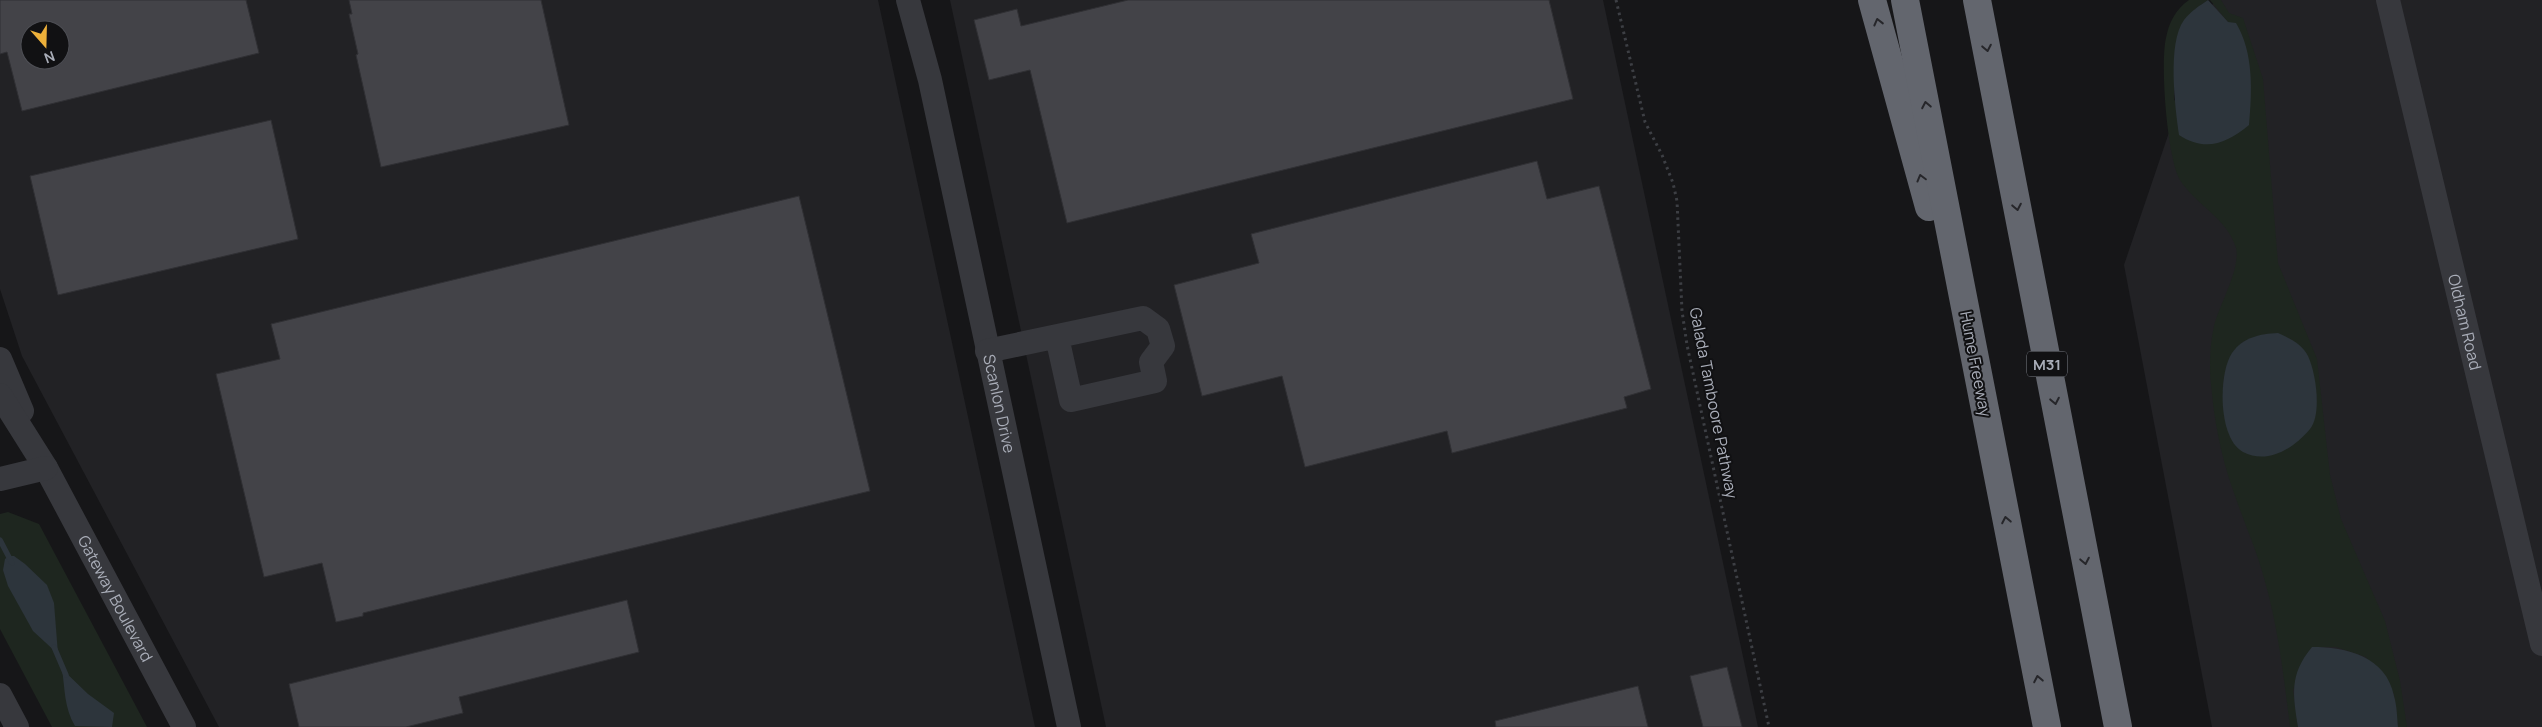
<svg xmlns="http://www.w3.org/2000/svg" width="2542" height="727" font-family="Manrope,sans-serif">
<style>
.built{fill:#222225;fill-rule:evenodd}
.green{fill:#1e261f;fill-rule:evenodd}
.water{fill:#2d353c}
.lines{fill:none;stroke-linecap:round;stroke-linejoin:round}
.stream{stroke:#2d353c;stroke-width:5.5}
.building{fill:#434348;stroke:#303034;fill-rule:evenodd}
.path{stroke:#3d3f44;stroke-width:3;stroke-dasharray:2.5 4;stroke-linecap:butt}
.minor{stroke:#37383d;stroke-width:24}
.highway{stroke:#63666e;stroke-width:28}
.oneway{stroke:#26262a}
.labels{text-anchor:middle;dominant-baseline:central;stroke-width:4;stroke-linejoin:round;paint-order:stroke}
.shield{fill:#111113;stroke:#7b7e86;stroke-width:1}
.shield-label{font-size:15px;font-weight:bold;fill:#a9adb8}
.street-label{font-size:16px;fill:#a9adb8;stroke:#111113}
</style>
<rect width="100%" height="100%" fill="#161618"/>
<g class="built">
<path d="M0 0H878L1035 727H219L22 356 0 289ZM30 30H60V60H30Z"/>
<path d="M950 0H1603L1758 727H1106Z"/>
<path d="M2214 0H2542V727H2212L2124 265Z"/>
</g>
<g class="green">
<path d="M2189 0H2208C2169 26 2175 59 2174 101L2228 22 2210 0H2221L2229 13 2243 18 2263 79 2278 263 2317 359 2330 475 2341 519 2385 621 2400 681 2407 727H2398L2394 694 2366 657 2336 647H2312L2293 690 2298 727H2290C2284 677 2278 626 2264 578 2256 548 2243 520 2233 490 2221 456 2214 420 2211 384 2209 366 2210 344 2214 326 2219 306 2241 268 2236 248 2228 219 2195 204 2180 180 2167 158 2160 63 2166 38 2169 22 2176 9 2189 0ZM2243 342 2225 417C2221 387 2221 364 2243 342Z"/>
<path d="M8 512 39 524 147 727H52L0 629V514Z"/>
</g>
<g class="water">
<path d="M2208 0 2228 22 2236 23C2254 53 2252 92 2249 125 2226 144 2205 152 2179 135 2175 107 2167 43 2184 20 2191 11 2199 6 2208 0Z"/>
<path d="M2278 333C2289 338 2302 344 2308 356 2316 373 2322 414 2310 429 2294 448 2268 465 2243 452 2218 439 2218 374 2232 353 2243 337 2260 334 2278 333Z"/>
<path d="M9 556H14L25 564 47 585 54 603 58 654 33 631 8 586 3 570 5 559Z"/>
<path d="M2312 647C2346 647 2386 656 2394 696 2397 706 2397 717 2398 727H2298C2293 694 2289 675 2312 647Z"/>
<path d="M62 669 88 694 114 713 112 727 75 726C64 708 65 689 62 669Z"/>
</g>
<g class="lines">
<g class="stream">
<path d="M0 540 12 563"/>
<path d="M54 647 66 675"/>
</g>
</g>
<g class="building">
<path d="M0 0H246L259 53 22 111 7 52 0 54ZM30 30H60V60H30Z"/>
<path d="M349 0H541L569 125 381 167 356 55 358 54 349 14H352Z"/>
<path d="M1128 0H1549L1573 99 1067 223 1030 70 989 80 974 20 1017 9 1021 26Z"/>
<path d="M271 120 298 239 58 295 30 176Z"/>
<path d="M1537 161 1547 199 1599 186 1651 389 1624 397 1627 408 1452 453 1447 431 1305 467 1282 376 1202 396 1174 285 1259 263 1251 234Z"/>
<path d="M799 196 870 491 363 613V616L336 622 322 563 264 577 216 374 280 359 271 324Z"/>
<path d="M627 600 639 652 459 697 463 713 406 727H299L289 684Z"/>
<path d="M1727 667 1742 727H1703L1690 676Z"/>
<path d="M1638 686 1648 727H1496L1495 721Z"/>
</g>
<g class="lines">
<path class="path" d="M1616 0 1645 122 1662 155 1673 183 1677 201 1682 311 1687 345 1769 727"/>
<g class="minor">
<path id="s1" d="M908 0 930 80 1069 727"/>
<path id="s2" d="M2388 0 2542 644"/>
<path d="M987 351 1143 318 1158 329 1163 346 1151 362 1155 381 1071 400 1057 337"/>
<path d="M0 359 22 411"/>
<path id="s3" d="M0 395 46 468 184 727"/>
<path d="M0 479 46 468"/>
<path d="M0 695 17 727"/>
</g>
<g class="highway">
<path d="M1872 0 1929 207"/>
<path d="M1905 0 2047 727"/>
<path d="M1977 0 2118 727"/>
</g>
</g>
<defs><path id="oneway-chevron" d="M-2-3.5L2.5 0L-2 3.5" fill="none" stroke-width="1.6" stroke-linecap="round" stroke-linejoin="round" transform="scale(1.25)"/></defs>
<g class="oneway">
<use href="#oneway-chevron" transform="translate(1878 22) rotate(-104)"/>
<use href="#oneway-chevron" transform="translate(1987 48) rotate(79)"/>
<use href="#oneway-chevron" transform="translate(1926 105) rotate(-101)"/>
<use href="#oneway-chevron" transform="translate(1921 178) rotate(-105)"/>
<use href="#oneway-chevron" transform="translate(2017 207) rotate(79)"/>
<use href="#oneway-chevron" transform="translate(2055 401) rotate(79)"/>
<use href="#oneway-chevron" transform="translate(2006 520) rotate(-101)"/>
<use href="#oneway-chevron" transform="translate(2085 561) rotate(79)"/>
<use href="#oneway-chevron" transform="translate(2038 679) rotate(-101)"/>
</g>
<g class="labels">
<rect class="shield" x="2027" y="351.5" width="40" height="25" rx="4"/>
<g class="shield-label">
<text x="2047" y="364">M31</text>
</g>
<g class="street-label">
<text stroke="none"><textPath href="#s2" startOffset="331">Oldham Road</textPath></text>
<text transform="translate(1976 364) rotate(79)">Hume Freeway</text>
<text transform="translate(1714 403) rotate(79)">Galada Tamboore Pathway</text>
<text stroke="none"><textPath href="#s1" startOffset="414">Scanlon Drive</textPath></text>
<text stroke="none"><textPath href="#s3" startOffset="234">Gateway Boulevard</textPath></text>
</g>
</g>
<g transform="translate(45 45) rotate(160)"><circle r="24" fill="#111113" stroke="#4e4f55"/>
<path d="M0-4L9 19L0 12L-9 19Z" fill="#edb03a"/>
<text y="-8" font-size="14" font-weight="bold" text-anchor="middle" fill="#a9adb8">N</text>
</g>
</svg>
